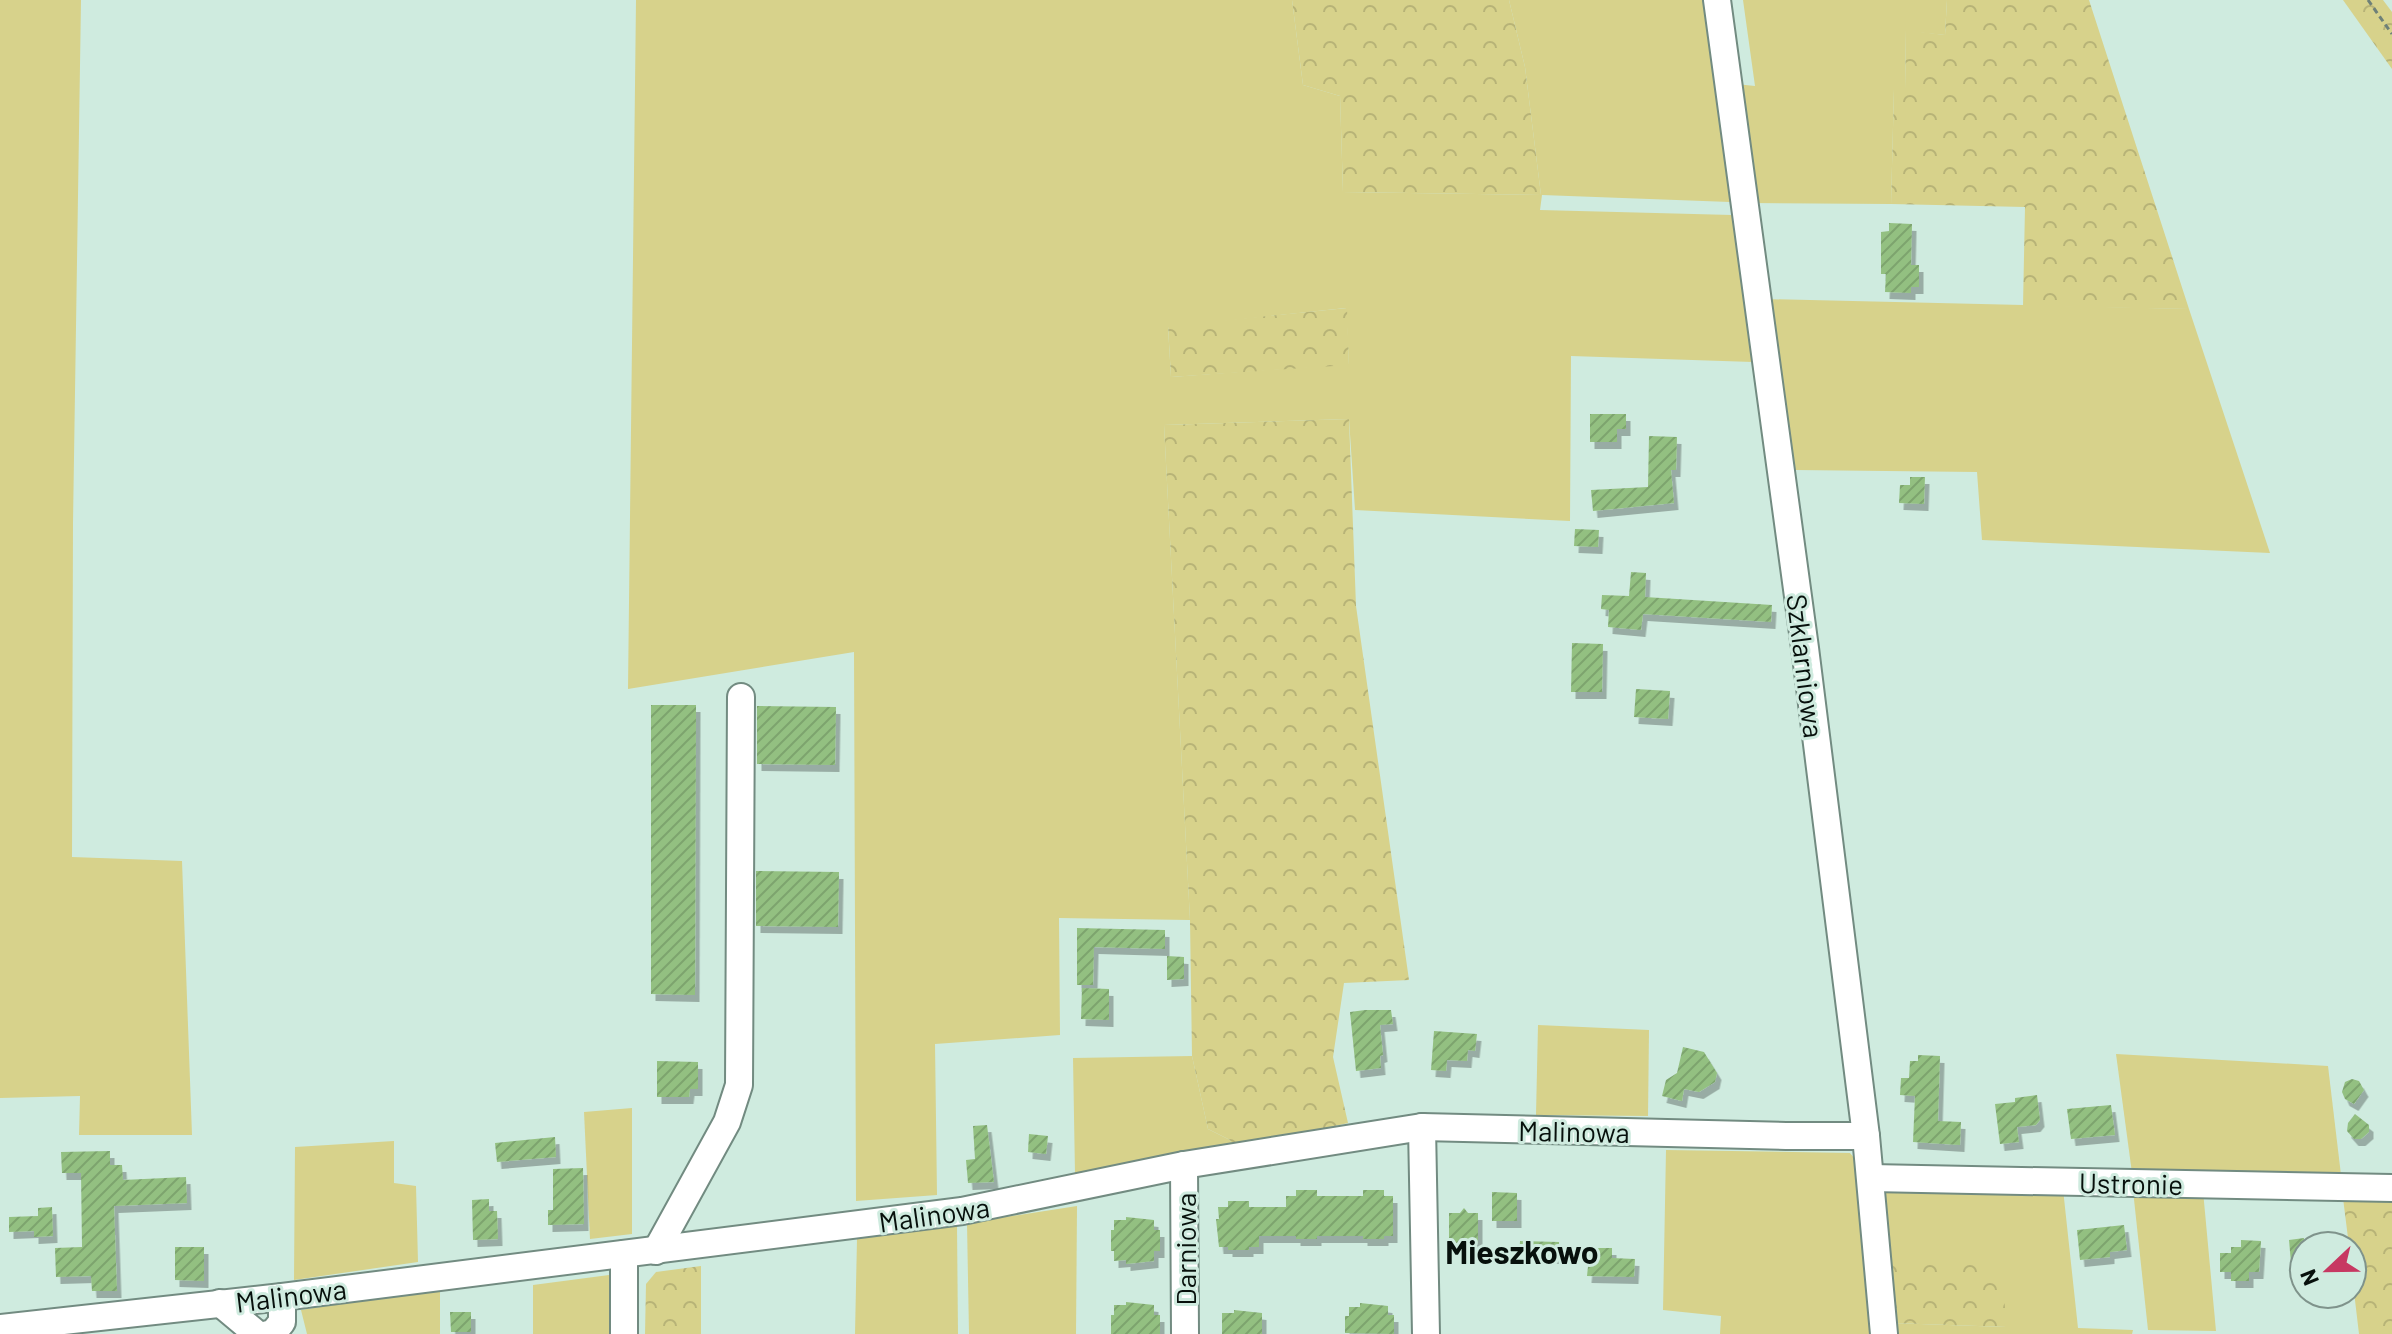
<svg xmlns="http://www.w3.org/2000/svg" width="2392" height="1334" font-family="Barlow,sans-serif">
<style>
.green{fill:#d7d28b;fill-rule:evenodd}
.forest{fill:url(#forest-crowns)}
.building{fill:url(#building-hatch);filter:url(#shadow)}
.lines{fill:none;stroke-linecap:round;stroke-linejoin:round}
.minor-casing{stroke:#728b81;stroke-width:30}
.path{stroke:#6e8078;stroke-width:3;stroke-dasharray:6 4;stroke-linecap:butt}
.minor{stroke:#fff;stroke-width:26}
.labels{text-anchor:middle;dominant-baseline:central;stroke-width:6;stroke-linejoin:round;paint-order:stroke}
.street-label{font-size:28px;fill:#07100c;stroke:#cfebdf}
.quarter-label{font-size:32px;font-weight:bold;fill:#07100c;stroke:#cfebdf}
</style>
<defs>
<pattern id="forest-crowns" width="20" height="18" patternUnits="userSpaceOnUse" patternTransform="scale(2)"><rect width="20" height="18" fill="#d7d28b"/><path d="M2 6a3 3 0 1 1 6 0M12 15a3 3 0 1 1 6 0" fill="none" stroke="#b7b377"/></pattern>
<pattern id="building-hatch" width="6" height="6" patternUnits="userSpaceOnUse" patternTransform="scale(2)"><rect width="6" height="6" fill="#93c081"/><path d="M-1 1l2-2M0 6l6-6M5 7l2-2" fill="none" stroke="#7da46e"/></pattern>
<filter id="shadow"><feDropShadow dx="4.5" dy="7" stdDeviation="0" flood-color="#0004"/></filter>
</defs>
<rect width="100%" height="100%" fill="#cfebdf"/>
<g class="green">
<path d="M0 0H81L73 523 72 857 182 861 192 1135H79L80 1096 0 1098Z"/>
<path d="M636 0H1292L1303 85 1340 96 1343 192 1541 195 1525 67 1509 0H1708L1730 202 1542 195 1540 210 1732 215 1739 228 1753 362 1571 356 1570 521 1355 510 1349 419 1164 425 1190 920 1059 918 1060 1035 935 1044 937 1195 856 1201 854 652 628 689ZM1346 308 1349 364 1171 377 1168 327Z"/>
<path d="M1743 0H1947L1945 35 1905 31 1906 89H1894L1891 204 1750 203 1736 84 1755 86Z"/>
<path d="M1762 299 2189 309 2270 553 1982 540 1977 472 1795 470 1787 475Z"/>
<path d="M1538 1025 1649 1030 1648 1116 1536 1115Z"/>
<path d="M2116 1054 2328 1066 2341 1175 2132 1173Z"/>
<path d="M1192 1056 1208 1129 1230 1140 1234 1149 1075 1174 1073 1058Z"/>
<path d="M632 1108V1234L590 1239 584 1112Z"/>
<path d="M394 1141V1183L416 1186 418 1262 294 1280 295 1147Z"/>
<path d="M1666 1150 1850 1153 1859 1164 1876 1334H1720L1721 1316 1663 1310Z"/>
<path d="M2063 1189 2078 1328 2133 1330 2132 1334H1891V1323L2006 1327 1883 1256 1878 1206 1885 1190Z"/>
<path d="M2133 1190 2203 1191 2216 1331 2148 1330Z"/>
<path d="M1077 1206 1076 1334H969L967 1223Z"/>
<path d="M957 1225 958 1334H855L857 1239Z"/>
<path d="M609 1275 618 1287V1334H533V1285Z"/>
<path d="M440 1288V1334H307L301 1310Z"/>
</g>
<g class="forest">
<path d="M1292 0H1509L1525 67 1541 195 1343 192 1340 96 1303 85Z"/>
<path d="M1947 0H2089L2189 309 2023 306 2025 207 1891 204 1894 89H1906L1905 30 1945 35Z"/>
<path d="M2343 0H2383L2392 12V69Z"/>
<path d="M1347 308 1349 365 1171 377 1168 326Z"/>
<path d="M1349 419 1356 606 1409 980 1344 983 1333 1057 1348 1123 1234 1149 1230 1140 1208 1129 1192 1056 1190 920 1164 425Z"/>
<path d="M2343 1198 2392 1202V1334H2359L2352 1275V1246H2349Z"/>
<path d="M1883 1256 2000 1258 2007 1327 1891 1323Z"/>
<path d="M701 1266V1334H645L646 1284 656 1272Z"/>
</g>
<g class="building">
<path d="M1889 223 1912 224 1911 265H1919V287H1911V293L1885 292 1886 274H1881V232L1889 231Z"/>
<path d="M1590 414H1626V429H1617V442H1590Z"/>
<path d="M1649 436 1677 437 1676 470H1671L1674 503 1593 511 1591 490 1648 487Z"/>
<path d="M1910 477H1925L1924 504 1899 503 1900 485H1910Z"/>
<path d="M1575 529 1599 530 1598 547 1574 546Z"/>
<path d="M1631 572 1646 573 1645 597 1772 605 1771 622 1643 614 1641 630 1608 627 1609 610 1601 609 1602 595 1629 596Z"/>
<path d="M1572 643 1603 644 1602 692H1571Z"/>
<path d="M1636 689 1670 691 1668 719 1634 717Z"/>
<path d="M651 705H696L695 995 651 994Z"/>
<path d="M757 706 836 707 835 765 757 764Z"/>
<path d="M756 871 839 872 838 927 756 926Z"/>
<path d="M1077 928 1165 930V949L1094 947 1093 985H1077Z"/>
<path d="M1167 956 1184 957V979L1167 980Z"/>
<path d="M1082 988 1109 989V1020L1081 1019Z"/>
<path d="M1365 1010H1391L1393 1024 1380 1025 1383 1055 1380 1056 1381 1068 1356 1071 1350 1012Z"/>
<path d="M1434 1031 1477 1034 1475 1051 1468 1050 1467 1061 1447 1060 1446 1071 1431 1070Z"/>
<path d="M1683 1047 1704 1052 1717 1073 1715 1082 1699 1092 1684 1089 1682 1101 1662 1096 1666 1080 1677 1073Z"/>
<path d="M1918 1055 1940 1056 1938 1121 1961 1122 1960 1145 1913 1142 1915 1096 1900 1095 1901 1078H1909L1910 1061H1918Z"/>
<path d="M657 1061 698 1062V1089H690L689 1097H657Z"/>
<path d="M2352 1079 2359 1081 2364 1090 2354 1104 2345 1099 2342 1092 2345 1082Z"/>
<path d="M2037 1095 2040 1120 2036 1125 2017 1127 2019 1142 2000 1144 1995 1104 2015 1102V1098Z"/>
<path d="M2111 1105 2115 1135 2071 1139 2067 1109Z"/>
<path d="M2355 1114 2369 1125V1132L2361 1139H2354L2347 1131 2348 1123Z"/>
<path d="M987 1125 994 1182 968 1183 966 1160 975 1159 973 1126Z"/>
<path d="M1029 1134 1048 1136 1046 1154 1028 1152Z"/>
<path d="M555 1137 556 1157 497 1162 495 1143Z"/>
<path d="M110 1151V1165H122L123 1180 186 1177 187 1203 114 1206 117 1291H92L91 1276 56 1277 55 1248 82 1247 81 1173H62L61 1152Z"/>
<path d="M583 1168 584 1224 548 1225V1210H553V1169Z"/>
<path d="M1296 1190H1317V1196H1363V1190H1384V1196H1393V1236H1384V1239H1363V1236H1317V1239H1296V1236H1259V1247H1249V1250H1228V1247H1219L1216 1219H1219L1218 1207H1228V1201H1249V1207H1286V1196H1296Z"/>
<path d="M1492 1192 1517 1193V1221H1492Z"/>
<path d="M489 1199V1211H497L498 1239 473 1240 472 1200Z"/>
<path d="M52 1207 53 1236 34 1237V1231L9 1232V1217L38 1216V1208Z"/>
<path d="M1464 1208 1468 1213H1478V1241L1468 1251 1463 1245H1449V1213H1460Z"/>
<path d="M1126 1217 1154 1220V1230H1160V1251H1154V1261L1126 1264V1260L1114 1261V1251H1111V1230H1114V1220H1126Z"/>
<path d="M2124 1225 2127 1250 2110 1252V1257L2080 1260 2077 1230Z"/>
<path d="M2304 1238V1285L2293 1286 2289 1240Z"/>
<path d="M2241 1240 2261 1241 2259 1272H2249V1281H2231V1272H2220V1253H2231V1247H2241Z"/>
<path d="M1520 1241 1559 1242V1257L1519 1256Z"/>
<path d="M175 1247H204V1281L175 1280Z"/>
<path d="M1590 1248H1612V1258L1635 1259 1634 1277 1587 1276Z"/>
<path d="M1126 1302 1154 1305V1315H1160V1334H1111V1315H1114V1305H1126Z"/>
<path d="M1360 1303 1388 1306V1315H1394V1334L1345 1333V1316H1349V1307H1360Z"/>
<path d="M1234 1310 1262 1313V1334H1222V1313H1234Z"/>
<path d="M450 1312H471V1332H451Z"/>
</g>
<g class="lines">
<defs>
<g id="minor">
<path d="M1717 0 1805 648 1866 1136 1884 1334"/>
<path d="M1422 1127 1426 1334"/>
<path d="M1184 1165 1185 1334"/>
<path d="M1871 1178 2392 1188"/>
<path d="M656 1251 727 1122 739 1085 741 697"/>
<path d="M624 1254V1334"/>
<path d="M220 1303 257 1334"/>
<path d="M0 1328 282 1297 962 1211 1184 1165 1422 1127 1786 1136H1866"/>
<path d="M268 1334 273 1333 282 1322V1297"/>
</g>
</defs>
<use href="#minor" class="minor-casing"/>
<path class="path" d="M2368 0 2392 34"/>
<use href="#minor" class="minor"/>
</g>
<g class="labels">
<g class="street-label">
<text transform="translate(1806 666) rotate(83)">Szklarniowa</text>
<text transform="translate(1574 1131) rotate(1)">Malinowa</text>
<text transform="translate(2131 1183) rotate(1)">Ustronie</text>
<text transform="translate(934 1214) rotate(-8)">Malinowa</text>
<text transform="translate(1185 1249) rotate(-90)">Darniowa</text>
<text transform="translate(291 1295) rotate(-7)">Malinowa</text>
</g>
<g class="quarter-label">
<text x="1522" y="1251">Mieszkowo</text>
</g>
</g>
<g transform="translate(2328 1270) rotate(248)"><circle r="38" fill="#cfebdf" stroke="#7f938b" stroke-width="2"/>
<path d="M0-6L14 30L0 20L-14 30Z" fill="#c73862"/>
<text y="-12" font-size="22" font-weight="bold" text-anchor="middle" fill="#07100c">N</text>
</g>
</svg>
